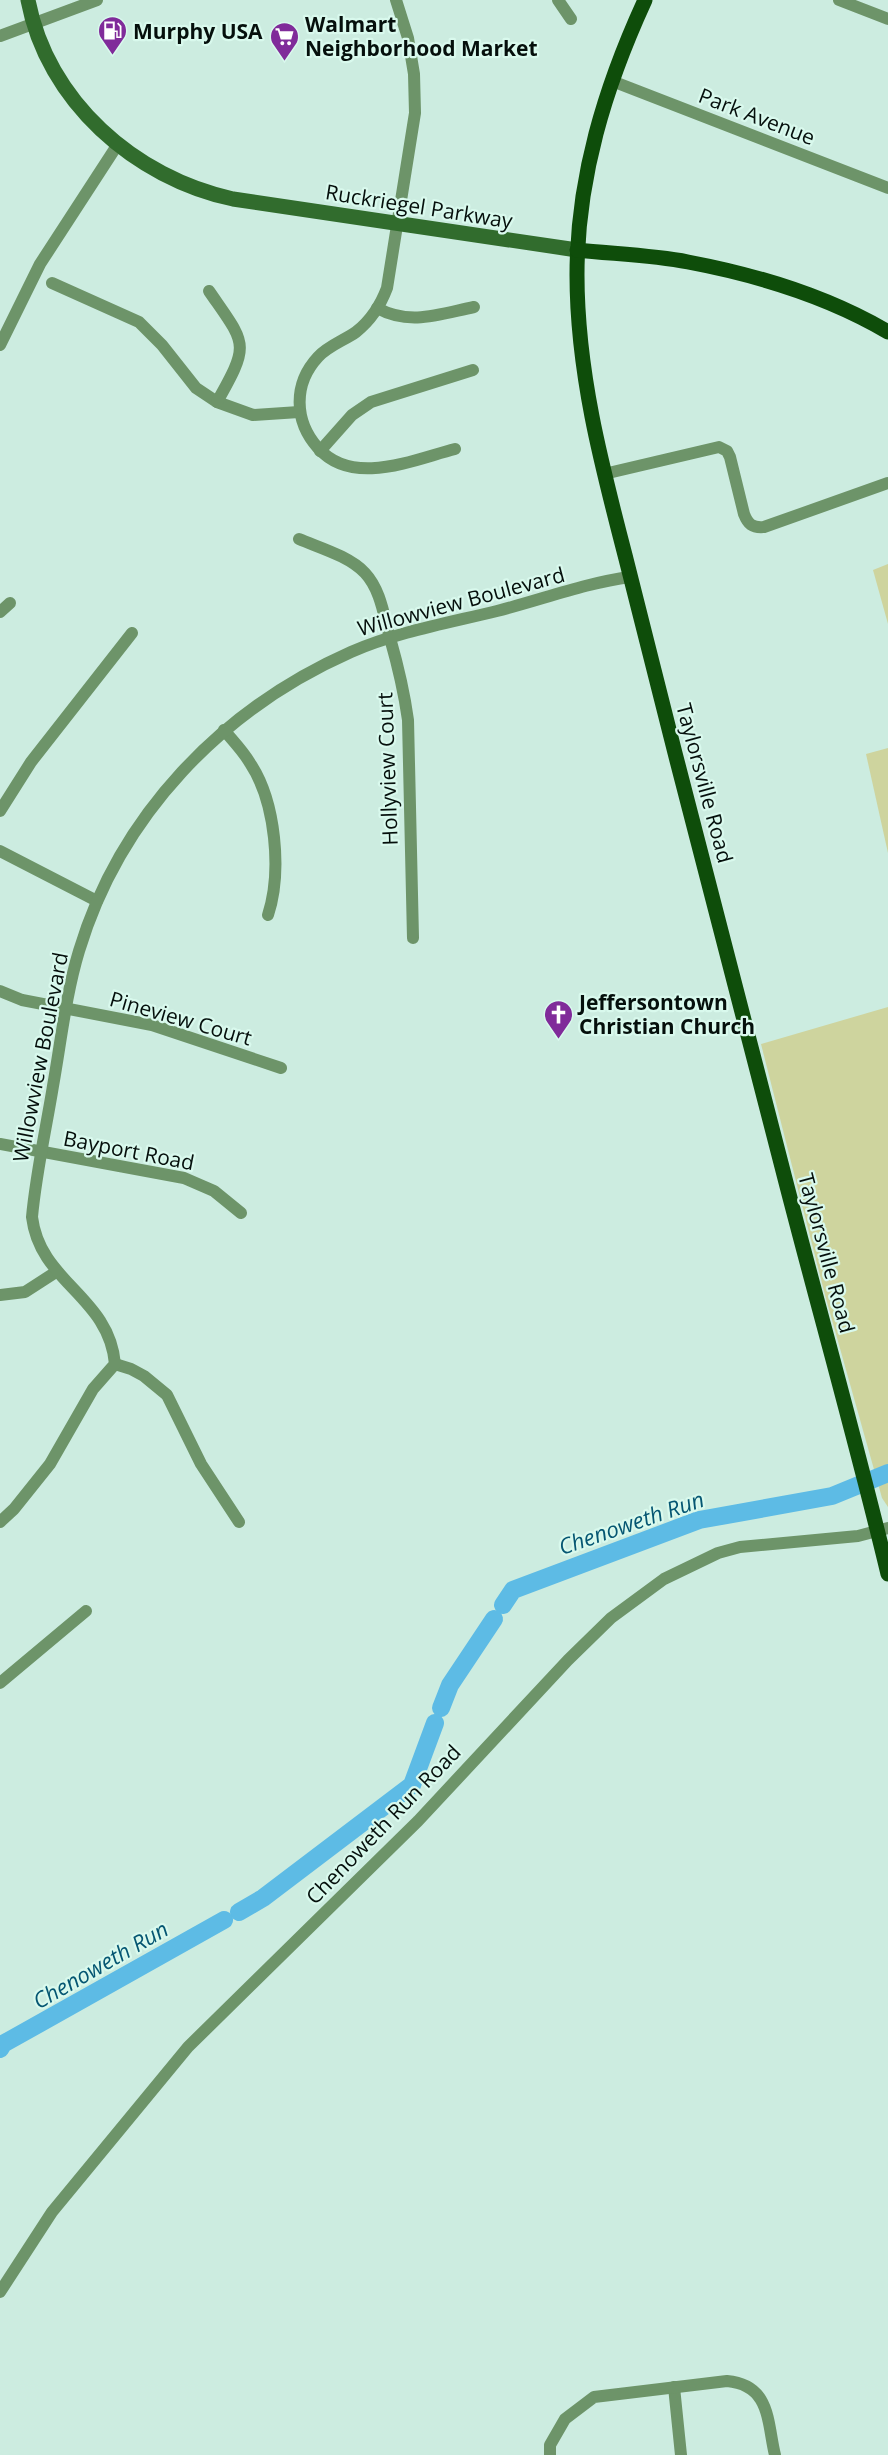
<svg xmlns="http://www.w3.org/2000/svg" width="888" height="2455" font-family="'Open Sans',sans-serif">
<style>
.green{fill:#ced49e}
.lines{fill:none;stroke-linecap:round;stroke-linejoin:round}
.river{stroke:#5dbbe5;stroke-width:18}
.minor{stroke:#6d9469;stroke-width:12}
.secondary{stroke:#316c2d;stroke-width:15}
.primary{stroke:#0e4d0a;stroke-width:15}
.labels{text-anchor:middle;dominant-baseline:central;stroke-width:4.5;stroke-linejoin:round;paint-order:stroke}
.poi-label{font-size:21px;font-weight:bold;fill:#050f0c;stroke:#d9f9ed;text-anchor:start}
.street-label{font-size:21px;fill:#050f0c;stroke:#d9f9ed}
.water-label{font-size:22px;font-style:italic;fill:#055672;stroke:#d9f9ed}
</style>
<rect width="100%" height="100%" fill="#ccece0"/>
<g class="green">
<path d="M888 564V624L873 570Z"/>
<path d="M888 748V853L866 754Z"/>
<path d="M888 1007V1507L882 1498 825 1295 761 1044Z"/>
</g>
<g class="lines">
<g class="river">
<path d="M503 1605 513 1590 699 1520 832 1496 888 1473"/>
<path d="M441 1708 450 1685 494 1619"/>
<path d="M239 1912 263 1898 412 1785 435 1723"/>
<path d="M0 2049 3 2044 224 1920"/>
</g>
<g class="minor">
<path d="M396 0 408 38 414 74 415 113 387 288C381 304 370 321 356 332 343 341 328 346 318 357 293 384 294 421 318 448 353 487 412 460 455 449"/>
<path d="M558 0 571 19"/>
<path d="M839 0 888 19"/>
<path d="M0 36 97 0"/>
<path d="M612 81 888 188"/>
<path d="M52 283 139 322 162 345 196 388 217 402 253 415 299 412"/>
<path d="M209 291C246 345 251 342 217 402"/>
<path d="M377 308C410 326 440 314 474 307"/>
<path d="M0 345 40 264 118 144"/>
<path d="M320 451 352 415 371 402 473 370"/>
<path d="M604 474 719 447 727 451 730 457 744 514C748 524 752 528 764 527L888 483"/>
<path d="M299 539C320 548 349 556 365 573 381 590 384 617 390 638 398 666 404 691 408 720L413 938"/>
<path d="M0 612 10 603"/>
<path d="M224 730C233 741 243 751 250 763 276 802 282 872 268 915"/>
<path d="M0 811 31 762 132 633"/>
<path d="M0 851 97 901"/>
<path d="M0 991 22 1000 152 1025 281 1068"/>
<path d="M0 1144 184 1178 214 1191 241 1213"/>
<path d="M0 1295 25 1292 56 1272"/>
<path d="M115 1364 131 1369 144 1376 167 1395 201 1464 239 1522"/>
<path d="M0 1522 14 1509 50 1464 93 1389 115 1364C109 1296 40 1283 32 1217 36 1173 46 1129 53 1086 61 1041 66 994 79 951 120 815 222 709 351 652 397 632 448 623 497 611 541 600 585 583 630 577"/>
<path d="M0 1683 86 1611"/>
<path d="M0 2292 52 2212 188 2047 418 1821 568 1660 611 1618 664 1579 718 1553 740 1547 858 1536 888 1528"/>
<path d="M674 2387 681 2455"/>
<path d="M550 2455V2445L565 2419 594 2397 727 2381C771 2385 767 2422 775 2455"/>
</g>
<path class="secondary" d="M28 0C47 101 135 178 233 199L577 250"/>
<g class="primary">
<path d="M645 0C605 87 577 178 577 275 577 371 601 463 625 555 642 621 658 687 675 753 711 889 746 1026 781 1163 816 1300 855 1436 888 1574"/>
<path d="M577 250C614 254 652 255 688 262 757 275 827 296 888 332"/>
</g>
</g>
<defs>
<symbol id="fuel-pin" viewBox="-11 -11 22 30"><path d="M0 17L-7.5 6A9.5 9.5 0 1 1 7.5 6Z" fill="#802b9a" stroke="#d9f9ed"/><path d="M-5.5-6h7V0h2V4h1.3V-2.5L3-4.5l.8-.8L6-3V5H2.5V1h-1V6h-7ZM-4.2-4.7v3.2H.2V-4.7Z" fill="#fff"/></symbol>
<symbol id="supermarket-pin" viewBox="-11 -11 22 30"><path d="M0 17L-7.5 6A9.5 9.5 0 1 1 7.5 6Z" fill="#802b9a" stroke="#d9f9ed"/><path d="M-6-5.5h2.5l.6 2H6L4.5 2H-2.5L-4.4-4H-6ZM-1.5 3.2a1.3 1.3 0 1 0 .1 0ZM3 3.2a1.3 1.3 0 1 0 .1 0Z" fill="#fff"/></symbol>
<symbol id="church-pin" viewBox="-11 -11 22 30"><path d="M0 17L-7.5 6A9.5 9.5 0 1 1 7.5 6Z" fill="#802b9a" stroke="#d9f9ed"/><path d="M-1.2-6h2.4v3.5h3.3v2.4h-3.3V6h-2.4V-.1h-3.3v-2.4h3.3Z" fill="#fff"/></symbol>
</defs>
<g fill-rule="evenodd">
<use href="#fuel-pin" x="96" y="14" width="33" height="45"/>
<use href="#supermarket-pin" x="268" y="20" width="33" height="45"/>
<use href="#church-pin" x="542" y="998" width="33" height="45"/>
</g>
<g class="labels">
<g class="poi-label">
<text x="305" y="24">Walmart<tspan x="305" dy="24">Neighborhood Market</tspan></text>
<text x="133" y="31">Murphy USA</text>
<text x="579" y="1002">Jeffersontown<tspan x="579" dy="24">Christian Church</tspan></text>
</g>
<g class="street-label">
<text transform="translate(757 116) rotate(21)">Park Avenue</text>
<text transform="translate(419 206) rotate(9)">Ruckriegel Parkway</text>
<text transform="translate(461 601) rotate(-15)">Willowview Boulevard</text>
<text transform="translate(387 769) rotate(-92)">Hollyview Court</text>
<text transform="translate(705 783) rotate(75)">Taylorsville Road</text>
<text transform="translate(181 1018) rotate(16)">Pineview Court</text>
<text transform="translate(40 1057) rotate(-79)">Willowview Boulevard</text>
<text transform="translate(129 1150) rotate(11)">Bayport Road</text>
<text transform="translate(827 1253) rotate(75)">Taylorsville Road</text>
<text transform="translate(383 1824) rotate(-46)">Chenoweth Run Road</text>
</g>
<g class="water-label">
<text transform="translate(631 1522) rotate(-19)">Chenoweth Run</text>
<text transform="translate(100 1964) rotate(-30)">Chenoweth Run</text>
</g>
</g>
</svg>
